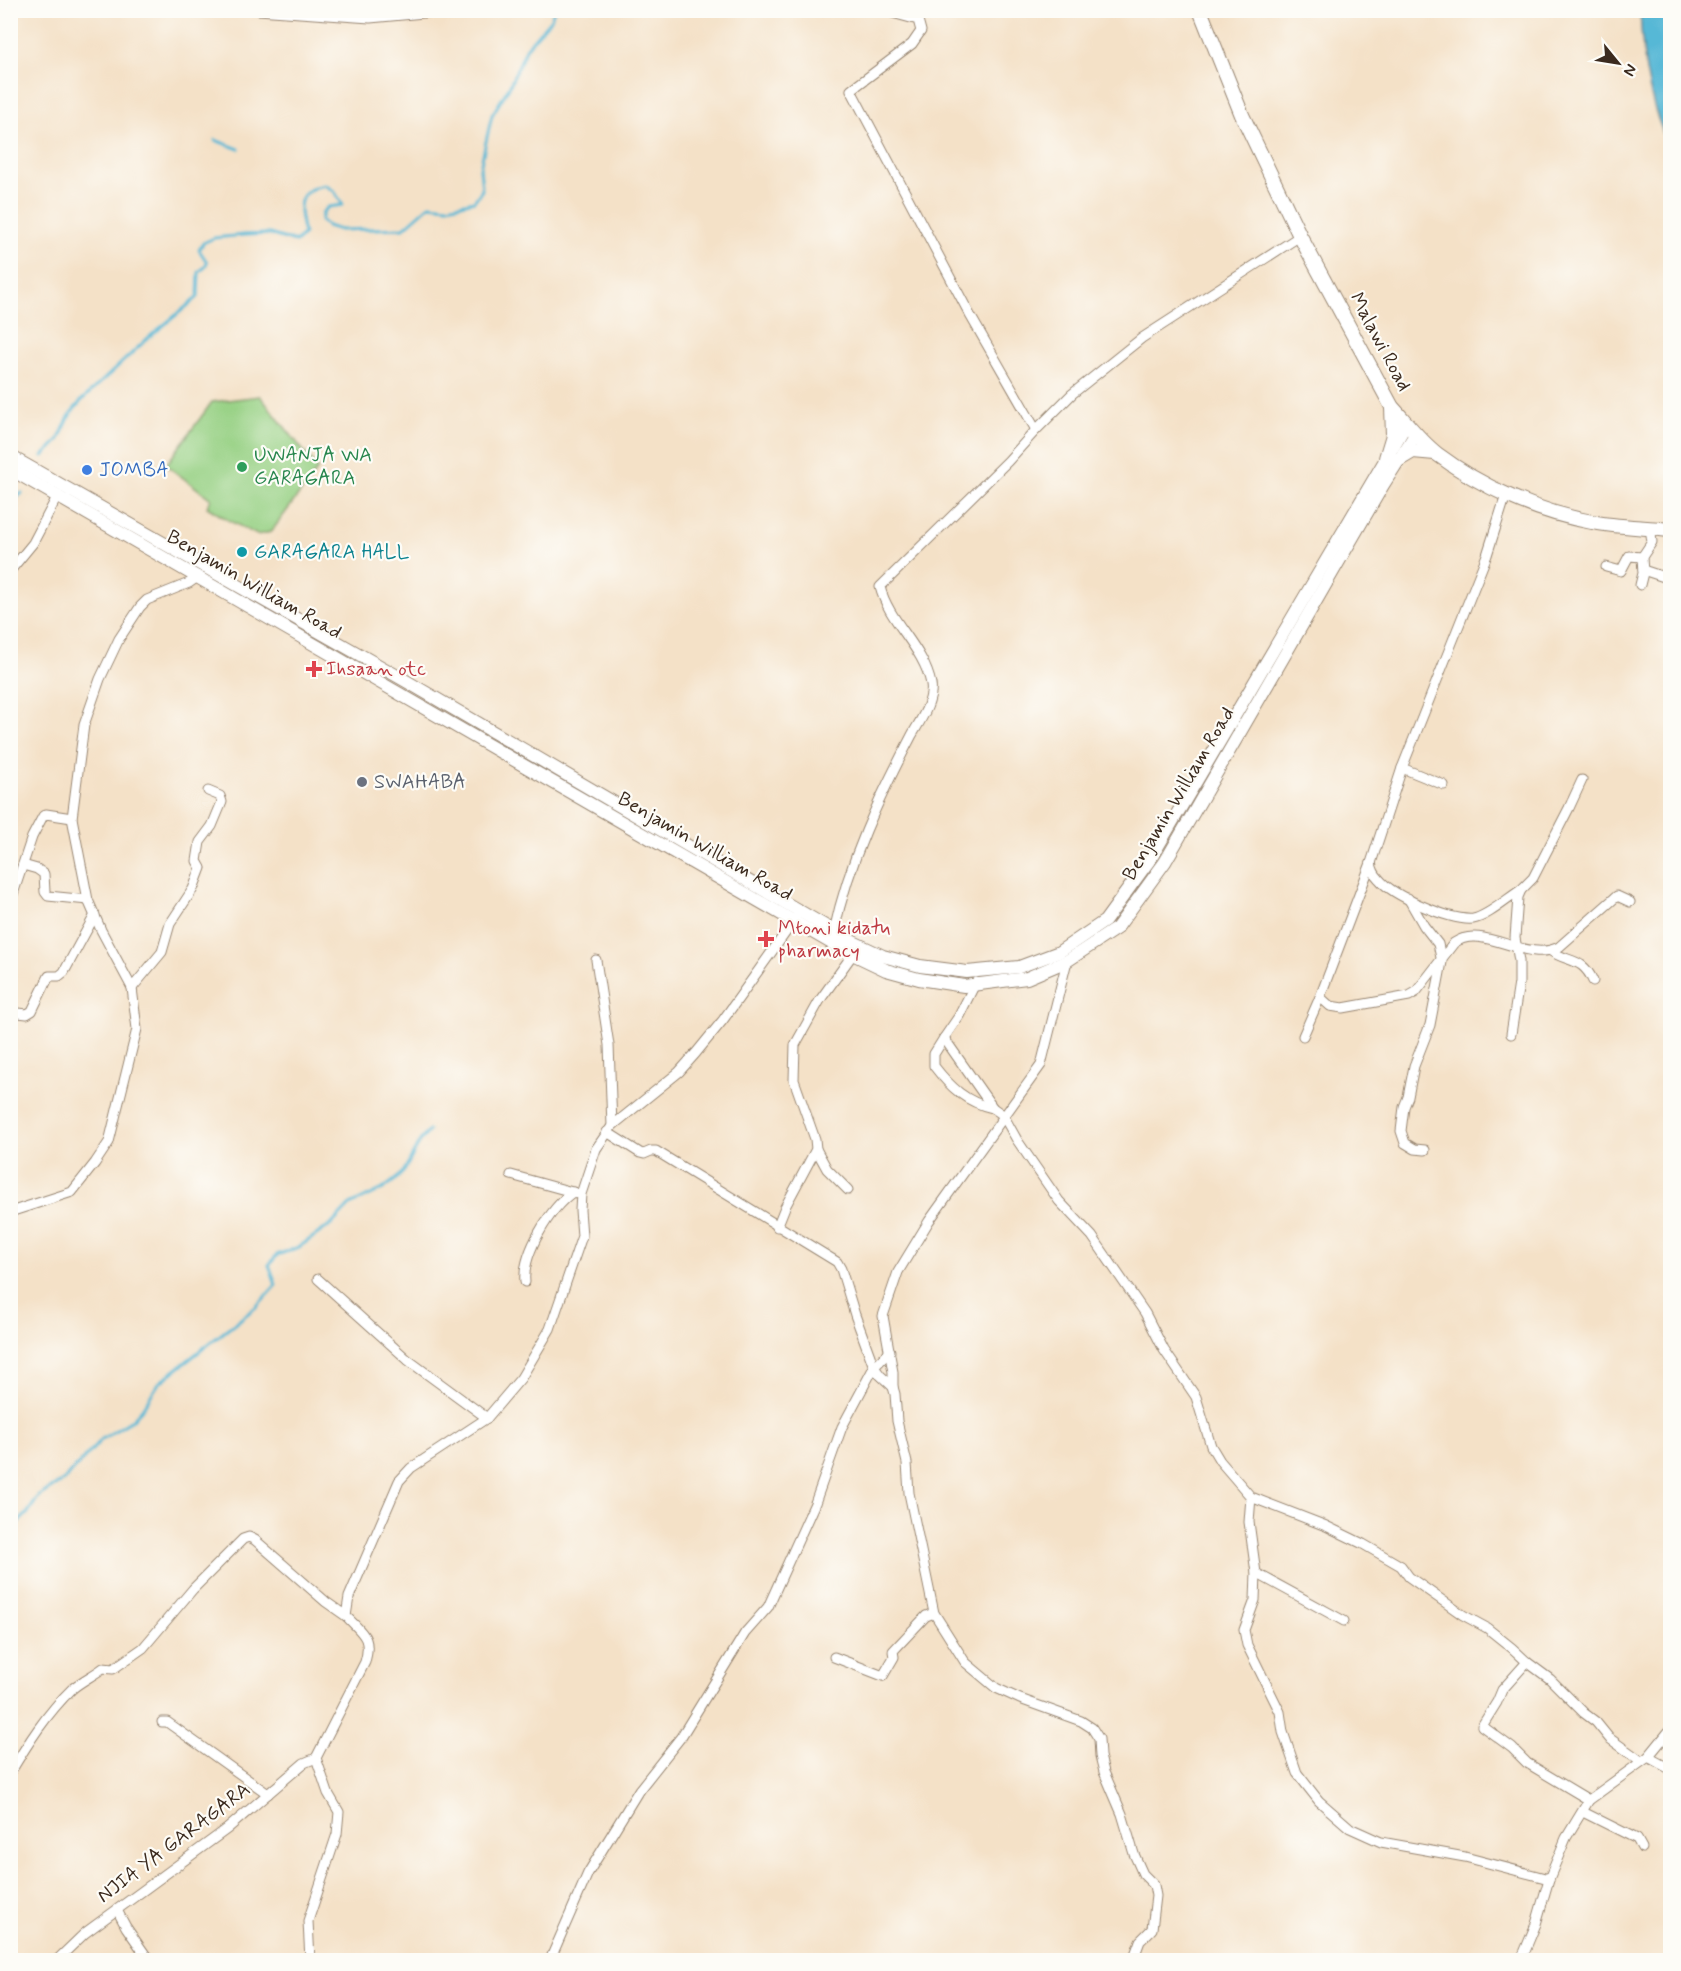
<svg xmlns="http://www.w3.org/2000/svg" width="1681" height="1971" font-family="Mynerve,sans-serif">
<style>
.green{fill:#98d185;stroke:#6a7e52;stroke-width:1.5}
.water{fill:#57b8d6;stroke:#49717a;stroke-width:1.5}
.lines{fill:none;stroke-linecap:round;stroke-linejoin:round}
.stream{stroke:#57b8d6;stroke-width:3}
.street-casing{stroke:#988672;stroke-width:11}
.secondary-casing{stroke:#988672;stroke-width:14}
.primary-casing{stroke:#988672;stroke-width:16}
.street{stroke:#fff;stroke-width:9}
.secondary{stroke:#fff;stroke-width:12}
.primary{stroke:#fff;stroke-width:14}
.leisure-dot{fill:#2e9e5b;stroke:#fdfcf7;stroke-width:2}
.shop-dot{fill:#3f7fe0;stroke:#fdfcf7;stroke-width:2}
.culture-dot{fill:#0f9aa8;stroke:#fdfcf7;stroke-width:2}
.health-dot{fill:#e0444e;stroke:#fdfcf7;stroke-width:2}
.worship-dot{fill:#6b7280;stroke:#fdfcf7;stroke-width:2}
.labels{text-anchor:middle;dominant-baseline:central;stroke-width:4.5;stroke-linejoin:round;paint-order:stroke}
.street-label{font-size:20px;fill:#3b2a1e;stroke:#fdfcf7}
.leisure-label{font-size:20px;fill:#27864d;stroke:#fdfcf7;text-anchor:start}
.shop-label{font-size:20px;fill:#366cbe;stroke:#fdfcf7;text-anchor:start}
.culture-label{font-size:20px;fill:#0d838f;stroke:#fdfcf7;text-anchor:start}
.health-label{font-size:20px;fill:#be3a42;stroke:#fdfcf7;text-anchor:start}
.worship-label{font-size:20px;fill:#5b616d;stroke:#fdfcf7;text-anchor:start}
</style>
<rect width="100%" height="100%" fill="#fdfcf7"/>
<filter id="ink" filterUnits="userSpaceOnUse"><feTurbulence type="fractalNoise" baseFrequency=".0167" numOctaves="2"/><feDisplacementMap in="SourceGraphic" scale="12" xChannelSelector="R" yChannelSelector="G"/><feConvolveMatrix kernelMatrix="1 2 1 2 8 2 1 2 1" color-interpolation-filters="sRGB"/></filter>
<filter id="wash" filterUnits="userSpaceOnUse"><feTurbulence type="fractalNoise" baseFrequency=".008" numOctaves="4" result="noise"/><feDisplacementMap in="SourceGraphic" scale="24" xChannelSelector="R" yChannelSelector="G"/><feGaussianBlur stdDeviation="1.35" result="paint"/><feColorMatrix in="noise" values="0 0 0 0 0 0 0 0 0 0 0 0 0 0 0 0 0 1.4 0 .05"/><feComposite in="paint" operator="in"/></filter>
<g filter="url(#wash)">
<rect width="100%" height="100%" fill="#f4e1c7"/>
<path class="green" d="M260 396 318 469 271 532 257 535 228 520 207 507 211 499 166 465 212 402Z"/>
<path class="water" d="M1640 11H1670V148C1649 106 1642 57 1640 11Z"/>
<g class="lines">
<g class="stream">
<path d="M215 140 239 149"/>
<path d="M43 456 58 441 71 413 82 400 147 339 198 297 199 272 205 267 207 262 199 250 203 243 214 238 244 235 269 234 296 242 304 234C299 210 293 190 325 185L334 191 343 205 328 207 323 212 321 220 327 226 340 230 404 228 430 205 448 207 474 201 482 190 480 168 492 115 509 87 527 47 551 19 554 10"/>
<path d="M10 503 22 493"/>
<path d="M10 1530 27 1514 39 1496 64 1480 102 1439 132 1420 142 1409 159 1383 256 1307 276 1285 269 1265 277 1255 299 1247 332 1224 350 1205 383 1189 395 1180 404 1171 420 1141 429 1131"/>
</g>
</g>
</g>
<g filter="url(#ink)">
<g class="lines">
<defs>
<g id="street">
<path d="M258 10 370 18 456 10"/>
<path d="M881 10 918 20 921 31 912 44 851 90 970 315 1036 430"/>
<path d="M1606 567 1621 571 1629 556 1642 557"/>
<path d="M1643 570 1670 579"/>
<path d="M10 571 33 543 58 495"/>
<path d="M1640 585 1643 573 1642 557 1652 542 1650 528"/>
<path d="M1402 768 1444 785"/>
<path d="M1371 863C1372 869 1374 874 1379 879 1393 896 1450 921 1473 919 1487 917 1508 898 1521 890"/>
<path d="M23 865 37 869 44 874 45 892 48 896 88 900"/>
<path d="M1408 898 1424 926 1438 944 1442 962 1430 1025 1414 1066 1408 1097 1404 1107 1401 1131 1405 1143 1415 1149 1425 1150"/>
<path d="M10 903 32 837 43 816 46 814 72 818"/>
<path d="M834 931C849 861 879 798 912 735 920 721 934 701 931 684 924 648 889 622 880 587L1008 461 1036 430 1072 394 1142 338 1300 236"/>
<path d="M1551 951C1568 963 1583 957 1593 981"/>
<path d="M596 960 609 1045 612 1126"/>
<path d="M976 982 959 1016 944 1038 993 1108 1003 1115 1017 1140 1059 1201 1092 1236 1145 1313 1164 1350 1196 1397 1211 1446 1220 1461 1251 1497 1326 1526 1363 1544 1401 1566 1409 1577 1463 1615 1487 1628 1512 1648 1527 1662 1550 1679 1584 1713 1596 1722 1609 1738 1641 1761"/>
<path d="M132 988 162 952 170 924 193 889 201 868 197 861 200 842 212 826 222 802 220 796 208 791"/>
<path d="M1320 997 1330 1006 1343 1008 1409 996 1416 992 1454 943C1483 922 1526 964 1559 947L1617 896 1630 902"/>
<path d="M10 1012 27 1014 32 1011 49 976H59L64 972 95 915"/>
<path d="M1511 1034 1519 983V961L1515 938 1518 897 1521 890 1533 878 1569 808 1582 780"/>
<path d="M1303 1036 1320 997 1371 863 1402 768 1487 555 1506 495"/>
<path d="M944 1038 934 1054V1066C950 1087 967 1103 993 1108"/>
<path d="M816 1149 827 1169 848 1190"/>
<path d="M511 1175 576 1193"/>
<path d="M10 1212 72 1192 95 1163 109 1142 137 1029 132 988 101 930 88 900 72 818 84 725 100 679 119 639 140 607 147 600 189 583 199 576"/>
<path d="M777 1227 785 1207 816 1149 815 1139 794 1080 795 1045 820 1000 853 954"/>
<path d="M318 1279 408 1360 487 1418"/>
<path d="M525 1282C522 1254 550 1208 573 1192"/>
<path d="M890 1351 874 1367 880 1375 893 1387 895 1394 897 1421 907 1463 909 1493 934 1613 965 1662 996 1688 1020 1699 1081 1721 1092 1728 1099 1739 1100 1756 1104 1772 1122 1814 1134 1854 1143 1874 1154 1885 1156 1896 1152 1929 1140 1941 1133 1960"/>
<path d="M893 1387V1372L883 1316 898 1272 929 1221 1041 1065 1067 961"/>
<path d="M1251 1497 1249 1522 1256 1573 1255 1600 1244 1630 1247 1645 1280 1712 1283 1732 1297 1773 1319 1801 1350 1828 1381 1842 1465 1857 1549 1879"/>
<path d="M1256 1573 1344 1621"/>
<path d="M834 1657 883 1676 894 1657 893 1651 926 1616 934 1613"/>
<path d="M1527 1662 1502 1690 1497 1702 1482 1726 1512 1748 1527 1763 1589 1800"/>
<path d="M162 1722H167L268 1794"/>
<path d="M1648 1757 1670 1769"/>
<path d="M10 1773C28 1743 47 1713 72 1689 80 1682 94 1675 103 1668L113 1669 143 1648 193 1589 243 1539 249 1537 255 1540 326 1602 346 1616"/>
<path d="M1583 1812 1637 1839 1642 1848"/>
<path d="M117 1910 126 1927 149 1960"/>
<path d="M57 1960 85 1933 227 1829 304 1763 316 1758"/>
<path d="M310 1960 308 1921 337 1834 339 1812 328 1793 316 1758 365 1662C372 1637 363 1634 346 1616L349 1597 399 1481 411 1468 487 1418 521 1378 550 1329 582 1236 580 1210 581 1194 596 1149 612 1126 679 1072 696 1053 723 1020 796 918"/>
<path d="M550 1960 588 1873 639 1790 681 1737 745 1633 768 1607 815 1503 842 1427 874 1367 855 1315 841 1269 837 1262 656 1151H651L644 1154 640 1153 607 1132"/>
<path d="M1521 1960 1536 1924 1549 1879 1566 1838 1589 1800 1648 1757 1670 1730"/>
</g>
<g id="secondary">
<path d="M10 456 406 681 849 940 883 956 920 966 967 972 1019 967 1059 952 1105 921 1151 858 1407 423"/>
<path d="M10 469 840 948 886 970 919 979 964 986 1027 978 1067 961 1117 928 1165 862 1383 485 1416 433"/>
</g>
<g id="primary">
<path d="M1200 10 1242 115 1300 236 1392 407C1406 422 1420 441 1437 454 1481 487 1537 512 1592 522 1616 527 1645 527 1670 530"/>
<path d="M1386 458 1393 435 1392 407"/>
<path d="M1398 460 1413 451 1435 453"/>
</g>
</defs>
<use href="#street" class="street-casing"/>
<use href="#secondary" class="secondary-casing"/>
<use href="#primary" class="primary-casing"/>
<use href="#street" class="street"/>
<use href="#secondary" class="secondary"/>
<use href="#primary" class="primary"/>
</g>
</g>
<circle class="leisure-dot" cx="242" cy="467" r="6"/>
<circle class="shop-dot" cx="87" cy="470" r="6"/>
<circle class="culture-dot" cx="242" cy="552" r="6"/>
<g class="health-dot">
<path d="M311 660h6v6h6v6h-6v6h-6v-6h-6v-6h6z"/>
<path d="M763 930h6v6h6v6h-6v6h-6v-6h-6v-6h6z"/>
</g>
<circle class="worship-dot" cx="362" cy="782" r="6"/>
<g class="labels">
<g class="street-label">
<text transform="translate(1380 342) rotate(62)">Malawi Road</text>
<text transform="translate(254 585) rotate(30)">Benjamin William Road</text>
<text transform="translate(1179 794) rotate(-59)">Benjamin William Road</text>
<text transform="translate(705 847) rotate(30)">Benjamin William Road</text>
<text transform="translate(174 1843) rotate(-37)">NJIA YA GARAGARA</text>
</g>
<g class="leisure-label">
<text x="254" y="455">UWANJA WA<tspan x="254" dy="23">GARAGARA</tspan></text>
</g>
<g class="shop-label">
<text x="99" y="470">JOMBA</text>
</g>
<g class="culture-label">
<text x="254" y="552">GARAGARA HALL</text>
</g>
<g class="health-label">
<text x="326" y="669">Ihsaan otc</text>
<text x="778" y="928">Mtoni kidatu<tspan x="778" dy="23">pharmacy</tspan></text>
</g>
<g class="worship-label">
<text x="374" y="782">SWAHABA</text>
</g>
</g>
<rect width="1681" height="1971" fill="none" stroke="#fdfcf7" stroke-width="36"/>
<g transform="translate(1618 63) rotate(120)" stroke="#fdfcf7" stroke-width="4.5" paint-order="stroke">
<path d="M0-4.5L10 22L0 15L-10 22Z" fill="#3b2a1e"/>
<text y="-9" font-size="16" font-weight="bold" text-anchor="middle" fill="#3b2a1e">N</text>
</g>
</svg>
